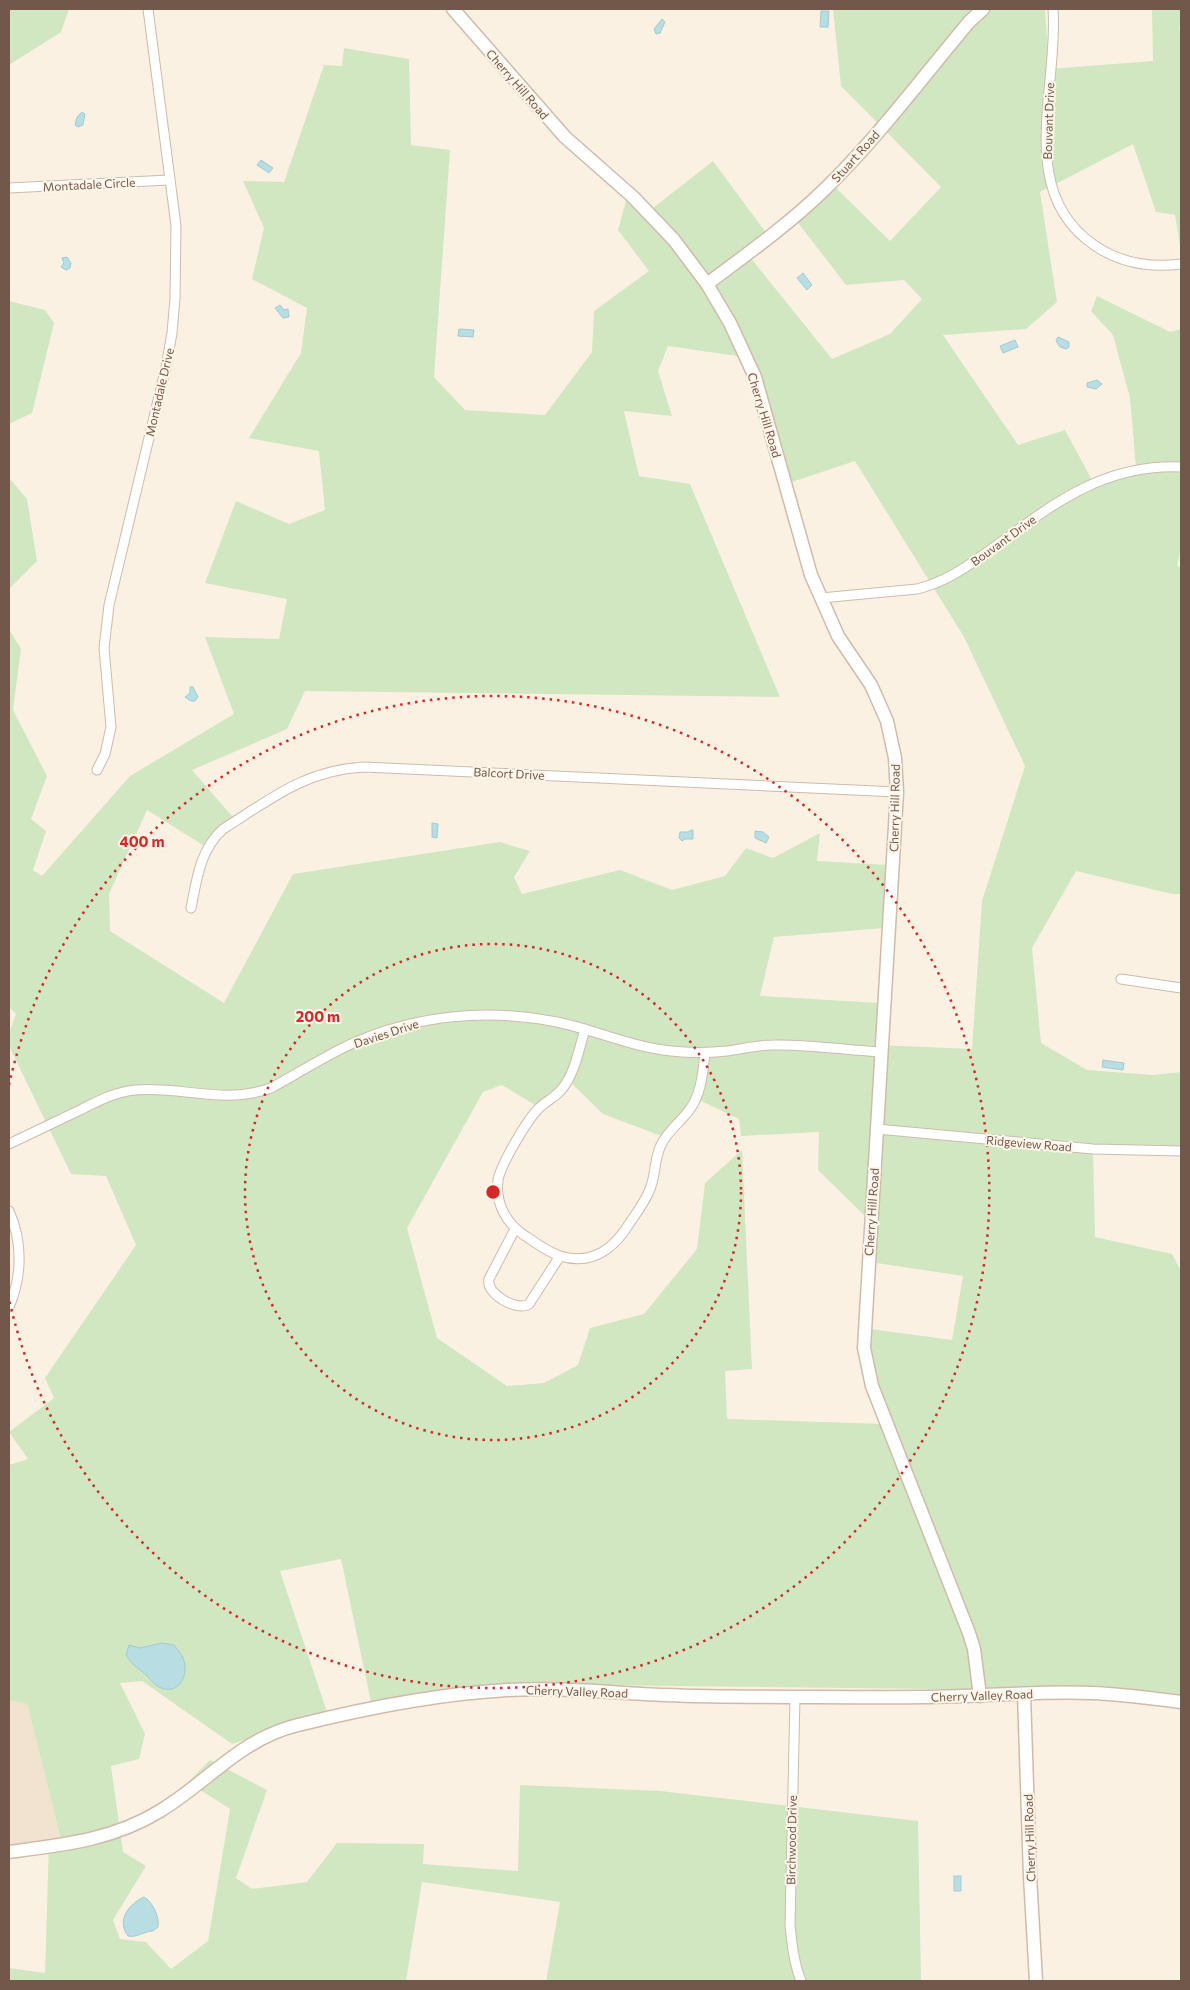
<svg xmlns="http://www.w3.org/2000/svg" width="1190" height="1990" font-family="Commissioner,sans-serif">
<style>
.residential{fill:#f2e3d1}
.green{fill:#d1e7c2;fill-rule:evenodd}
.water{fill:#b8dde3;stroke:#9fccd4}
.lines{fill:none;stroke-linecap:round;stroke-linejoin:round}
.street-casing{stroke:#cdbbad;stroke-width:11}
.secondary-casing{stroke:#d0bbaa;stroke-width:15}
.street{stroke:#fff;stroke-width:9}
.secondary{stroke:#fff;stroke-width:12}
.ring{fill:none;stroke:#d62828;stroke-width:2.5;stroke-dasharray:2.5 5}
.labels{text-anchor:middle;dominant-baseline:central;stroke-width:4;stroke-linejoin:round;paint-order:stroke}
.street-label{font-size:12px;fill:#71584a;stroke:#fef5e8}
.centre{fill:#d62828;stroke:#fef5e8;stroke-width:2.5}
.ring-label{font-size:15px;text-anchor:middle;font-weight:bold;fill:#d62828;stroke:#fef5e8;stroke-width:4;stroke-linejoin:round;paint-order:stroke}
</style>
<rect width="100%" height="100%" fill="#fbf1e2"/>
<path class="residential" d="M9 1700 27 1704 61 1841 9 1850Z"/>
<g class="green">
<path d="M9 9H69L61 32 9 65Z"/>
<path d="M833 9H1045L1049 69 1153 61 1152 9H1181V21L1179 28 1181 32V252L1175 215 1156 212 1133 144 1040 192 1057 302 1026 329 943 335 1018 445 1065 430 1093 482 1136 467 1130 398 1113 335 1091 311 1097 296 1170 332 1181 329V547L1177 566 1181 567V894H1172L1076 871 1032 948 1041 1043 1087 1070 1153 1075 1181 1072V1150L1093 1151 1095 1237 1172 1254 1181 1271V1703L1020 1690 583 1685 371 1702 341 1559 280 1571 327 1712 232 1744 142 1681 120 1683 145 1734 139 1759 111 1766 123 1852 146 1866 113 1920 120 1939 146 1942 171 1969 208 1941 230 1809 188 1782 210 1760 267 1790 236 1878 252 1889 307 1882 337 1843 424 1844 423 1864 518 1871 520 1785 660 1791 918 1821 921 1981H546L560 1902 422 1882 406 1981H9V1968L45 1973 49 1843 61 1840 27 1704 9 1700V1465L28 1459 9 1432 54 1398 45 1378 136 1245 106 1176 71 1174 9 1046V1033L16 1014 9 1007V629L21 649 13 710 47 776 31 819 46 831 33 870 42 876 130 776 234 714 205 637 279 639 287 599 205 583 236 501 289 524 325 510 319 451 249 438 301 353 307 308 252 279 264 228 243 181 284 182 324 65 342 66 344 48 409 59 411 145 450 150 434 377 465 410 545 415 592 352 594 311 649 271 618 230 628 193 648 212 713 161 767 234 746 252 832 359 890 334 922 299 904 280 846 285 792 215 830 182 890 241 941 187 841 86ZM668 346 751 358 792 482 855 461 964 637 1025 766 982 901 972 1049 877 1045 879 1003 760 996 774 937 884 928 889 865 817 861 820 833 773 858 746 848 725 876 672 890 620 870 522 894 514 877 530 851 500 842 293 874 224 1003 110 931 109 894 147 810 206 847 238 823 192 770 287 729 305 691 780 697 690 484 639 476 624 411 672 416 658 371ZM569 1081 603 1114 664 1137 697 1099 739 1119 741 1136 819 1132 818 1170 868 1219 863 1261 963 1276 952 1340 863 1328 885 1424 727 1419 725 1371 752 1369 742 1150 705 1183 697 1249 644 1314 590 1328 578 1365 544 1383 507 1386 437 1338 407 1228 483 1092 502 1085 540 1108Z"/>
<path d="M9 301 45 310 54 323 32 413 9 424Z"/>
<path d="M9 478 27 499 37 561 9 589Z"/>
</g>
<g class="water">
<path d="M821 11H829L828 27H820Z"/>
<path d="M662 19 665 22 660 33 656 34 654 29Z"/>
<path d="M82 112 85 114 83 125 78 127 75 125 77 117Z"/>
<path d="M261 160 273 168 269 173 257 165Z"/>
<path d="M67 257 71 263 70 268 66 270 61 267 64 263 62 258Z"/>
<path d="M803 273 812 285 807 290 797 278Z"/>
<path d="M280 305 284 310 288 309 289 317 283 318 275 308Z"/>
<path d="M459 329 474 330 473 337 458 336Z"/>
<path d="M1058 337 1069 342V347L1066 349 1060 347 1056 341Z"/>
<path d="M1015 340 1018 347 1003 353 1000 346Z"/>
<path d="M1097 380 1102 384 1096 389 1087 387V383Z"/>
<path d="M190 687H193L198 697 195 701H191L185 697 190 693Z"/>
<path d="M432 823 438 824 437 838 432 837Z"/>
<path d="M691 830H693V839H685L682 841 679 838 680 832H688Z"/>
<path d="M755 831 763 832 769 837 766 843 755 838Z"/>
<path d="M1103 1060 1124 1063 1123 1070 1102 1067Z"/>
<path d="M162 1643 174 1645C177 1649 181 1653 183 1658 190 1674 179 1697 159 1687 153 1684 150 1678 145 1674 137 1667 131 1664 126 1655L129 1645 140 1648Z"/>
<rect x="954" y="1876" width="7" height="15"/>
<path d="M144 1897C152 1901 160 1917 158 1927L153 1931C144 1931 137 1938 128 1936 116 1920 129 1904 144 1897Z"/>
</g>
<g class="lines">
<defs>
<g id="street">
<path d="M1053 9C1059 87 1015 191 1094 245 1120 263 1150 268 1181 264"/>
<path d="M9 188 169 180"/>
<path d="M821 598 917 589C947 582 969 565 993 548 1053 504 1103 464 1181 467"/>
<path d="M97 770 105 754 111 727 104 648 109 605 166 367 172 333 175 298 176 226 148 9"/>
<path d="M191 908C197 878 200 850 223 829 271 799 305 770 364 767L897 792"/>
<path d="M1121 979 1181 988"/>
<path d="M585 1029C579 1049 575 1073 562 1089 556 1097 546 1101 539 1108 527 1120 501 1164 498 1180 495 1204 507 1225 527 1237 537 1244 548 1252 560 1256 593 1266 615 1248 631 1221 638 1211 646 1200 650 1189 656 1175 654 1159 661 1145 667 1132 678 1124 687 1113 701 1097 703 1073 705 1053"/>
<path d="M877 1129 1093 1149 1181 1151"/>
<path d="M9 1144C32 1133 55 1122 78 1111 96 1102 114 1092 135 1090 182 1086 224 1105 271 1088 297 1074 323 1057 351 1044 416 1015 487 1008 557 1022 595 1030 632 1047 671 1051 689 1053 708 1053 727 1051 742 1049 757 1045 772 1045 808 1044 845 1050 881 1052"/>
<path d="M9 1211C23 1242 22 1277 9 1307"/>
<path d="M515 1229 489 1279C485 1294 518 1312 529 1304L560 1256"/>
<path d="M795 1697 790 1925C792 1945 794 1963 801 1981"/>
</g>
<g id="secondary">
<path d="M453 9 565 137 633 197 674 240 707 284 730 323 755 377 811 575 838 636 871 685 887 721 895 758 897 792 864 1348 872 1386 969 1633 974 1649 980 1696"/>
<path d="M707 284C747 254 788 225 824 190 876 140 922 78 969 22L983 9"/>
<path d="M1024 1694 1030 1876 1036 1981"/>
<path d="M9 1852C62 1845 113 1840 160 1811 208 1782 240 1739 298 1725 366 1708 436 1694 507 1690 560 1687 612 1693 665 1695 716 1697 766 1697 817 1697 866 1697 914 1698 963 1696 1005 1695 1048 1691 1091 1693 1121 1694 1151 1698 1181 1702"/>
</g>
</defs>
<use href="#street" class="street-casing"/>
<use href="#secondary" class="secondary-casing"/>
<use href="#street" class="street"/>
<use href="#secondary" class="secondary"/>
</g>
<g class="ring">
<circle cx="493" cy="1192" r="248"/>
<path d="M9 1085A496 496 0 1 1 9 1299"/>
</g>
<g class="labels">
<g class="street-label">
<text transform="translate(518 84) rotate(49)">Cherry Hill Road</text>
<text transform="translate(1048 121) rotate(-88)">Bouvant Drive</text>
<text transform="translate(855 156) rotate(-48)">Stuart Road</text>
<text transform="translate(89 184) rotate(-3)">Montadale Circle</text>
<text transform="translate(159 392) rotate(-77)">Montadale Drive</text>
<text transform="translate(765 415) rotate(73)">Cherry Hill Road</text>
<text transform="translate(1003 540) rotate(-36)">Bouvant Drive</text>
<text transform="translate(509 773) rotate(3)">Balcort Drive</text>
<text transform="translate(894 808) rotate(-89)">Cherry Hill Road</text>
<text transform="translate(386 1033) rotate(-18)">Davies Drive</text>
<text transform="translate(1029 1143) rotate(5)">Ridgeview Road</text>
<text transform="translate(871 1212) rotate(-86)">Cherry Hill Road</text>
<text transform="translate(577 1691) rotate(2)">Cherry Valley Road</text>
<text transform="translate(982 1695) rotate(-2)">Cherry Valley Road</text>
<text transform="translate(1029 1838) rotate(-92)">Cherry Hill Road</text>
<text transform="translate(791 1840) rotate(-89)">Birchwood Drive</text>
</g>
</g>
<circle cx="493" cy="1192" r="8" class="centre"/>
<g class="ring-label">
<text x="142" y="847">400 m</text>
<text x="318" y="1022">200 m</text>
</g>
<rect width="1190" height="1990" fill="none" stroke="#71584a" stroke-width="20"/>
</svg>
